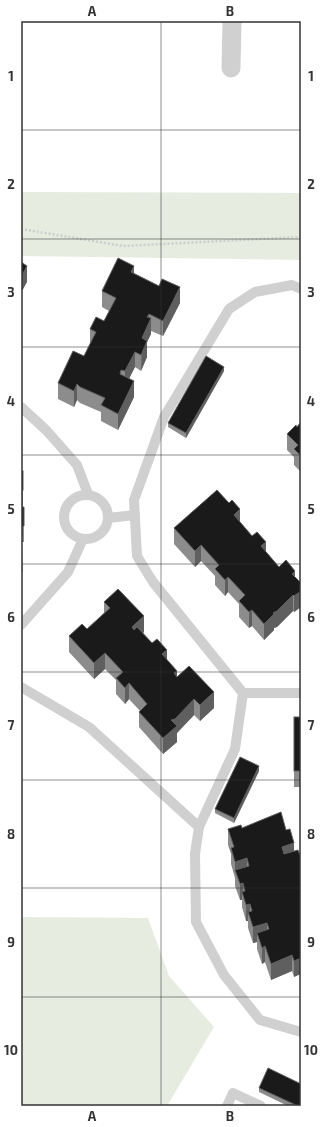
<svg xmlns="http://www.w3.org/2000/svg" width="322" height="1127" font-family="'Exo 2',sans-serif">
<style>
.green{fill:#e6ecdf}
.lines{fill:none;stroke-linecap:round;stroke-linejoin:round}
.path{stroke:#cdcdcd;stroke-width:2.5;stroke-dasharray:2 2;stroke-linecap:butt}
.lane{stroke:#d0d0d0;stroke-width:10}
.street{stroke:#d0d0d0;stroke-width:19}
.wall{fill:#8c8c8c}
.shaded-wall{fill:#5f5f5f}
.building{fill:#1a1a1a;stroke:#5f5f5f}
.grid{fill:none;stroke:#333;stroke-width:1;stroke-opacity:0.55}
.neatline{fill:none;stroke:#333;stroke-width:1.5}
.grid-label{font-size:13px;text-anchor:middle;font-weight:bold;fill:#333}
</style>
<rect width="100%" height="100%" fill="#fff"/>
<g class="green">
<path d="M21 192 301 193V260L21 256Z"/>
<path d="M21 917 148 918 169 976 214 1027 167 1106H21Z"/>
</g>
<g class="lines">
<path class="path" d="M21 229 123 246 301 237"/>
<g class="lane">
<path d="M301 289 292 285 255 292 229 309 164 417 134 500 137 556 153 582 243 693 235 749 199 827 195 854 196 922 224 975 260 1020 301 1032"/>
<path d="M21 407 46 430 77 465 88 494"/>
<circle cx="86" cy="517" r="22"/>
<path d="M108 518 135 515"/>
<path d="M21 625 68 572 83 539"/>
<path d="M21 687 89 727 199 827"/>
<path d="M243 693H301"/>
<path d="M227 1106 233 1093 261 1106"/>
</g>
<path class="street" d="M231 68 232 21"/>
</g>
<g class="wall">
<path d="M134 274 180 303 163 336 151 331V334L147 342V357L141 371 135 367 129 378 134 397 118 430 101 421V412L80 403 77 400 74 407 58 399V383L84 356 90 343V329L104 321 109 311 102 307V291Z"/>
<path d="M224 371 186 438 168 427V423Z"/>
<path d="M301 422V472L294 465V457L287 450V434L297 427Z"/>
<path d="M21 471 23 490V506H21Z"/>
<path d="M21 507 24 526V542H22V551H21L22 588H21Z"/>
<path d="M240 522 279 567 295 577 301 583V607L294 612 293 611 277 627 274 628V630L264 640 252 626 249 628 239 617V604L228 592 225 596 215 585V576L201 561 195 567 174 544V528Z"/>
<path d="M104 602 144 632 143 633 167 660 177 677 214 708 200 721 194 715 177 733V742L163 754 139 727V712L140 711 129 699 125 704 116 694V680L105 669 94 679 69 652V636L87 629 104 613Z"/>
<rect x="294" y="717" width="7" height="70"/>
<path d="M259 771 234 823 215 813V809Z"/>
<path d="M242 828 286 830 294 843V977L292 971 271 980 265 962 262 964 257 949V942L253 943 248 928V921H246L242 907V900H240L235 886V878L231 864V854L228 845V829Z"/>
<path d="M259 1088 301 1106H288L259 1092Z"/>
</g>
<g class="shaded-wall">
<path d="M27 266V282L21 293V277Z"/>
<path d="M134 266V282L131 272Z"/>
<path d="M180 287V303L163 336V321Z"/>
<path d="M149 314V323L151 318V334L147 342V357L141 371 142 338 147 317Z"/>
<path d="M135 352V367L125 387V371Z"/>
<path d="M224 367V371L186 438V433Z"/>
<path d="M134 381V397L118 430V414Z"/>
<path d="M77 384V400L74 407V391Z"/>
<path d="M240 509V525L234 515Z"/>
<path d="M266 542V558L261 546Z"/>
<path d="M201 545V561L195 567V551Z"/>
<path d="M295 571V587L292 574Z"/>
<path d="M228 577V592L225 596V580Z"/>
<path d="M301 591V607L294 612V596Z"/>
<path d="M293 595V611L277 627 274 628V630L264 640V624L273 613Z"/>
<path d="M252 610V626L249 628V612Z"/>
<path d="M144 616V632L132 643V627Z"/>
<path d="M167 650V666L162 654Z"/>
<path d="M105 653V669L94 679V663Z"/>
<path d="M177 671V687L174 673Z"/>
<path d="M129 683V699L125 704V688Z"/>
<path d="M214 692V708L200 721V705Z"/>
<path d="M194 699V715L177 733V742L163 754V738L171 720Z"/>
<path d="M259 766V771L234 823V818Z"/>
<path d="M294 843V859L282 863V847Z"/>
<path d="M247 858V874L235 871V862Z"/>
<path d="M243 883V895L242 892V900H240V884Z"/>
<path d="M250 904V917L248 912V921H246V905Z"/>
<path d="M267 923V939L257 933V942L253 943V927Z"/>
<path d="M265 946V962L262 964V948Z"/>
<path d="M301 952V974L294 977V961Z"/>
<path d="M292 955V971L271 980V964Z"/>
</g>
<g class="building">
<path d="M118 258 134 266 131 272 159 286 162 279 180 287 163 321 149 314 147 317 151 318 142 338 147 341 141 355 135 352 125 371 121 370 120 374 134 381 118 414 101 405 105 398 80 387 77 384 74 391 58 383 73 351 84 356 96 332 90 329 96 317 104 321 116 298 102 291Z"/>
<path d="M21 262 27 266 21 277Z"/>
<path d="M206 356 224 367 186 433 168 423Z"/>
<path d="M301 422V456L294 449 298 445 287 434 296 425 297 427Z"/>
<rect x="21" y="471" width="2" height="19"/>
<path d="M217 490 229 503 232 500 240 509 234 515 252 536 257 532 266 542 261 546 279 567 286 560 295 571 292 574 301 583V591L294 596 293 595 277 611 273 613 274 614 264 624 252 610 249 612 239 601 245 595 228 577 225 580 215 569 219 565 201 545 195 551 174 528Z"/>
<path d="M21 507H24V526H22V535H21Z"/>
<path d="M21 538 22 572H21Z"/>
<path d="M118 589 144 616 132 627 134 630 137 627 152 643 157 639 167 650 162 654 177 671 174 673 177 677 189 666 214 692 200 705 194 699 175 719 171 720 177 726 163 738 139 712 147 704 129 683 125 688 116 678 123 672 105 653 94 663 69 636 82 624 87 629 110 608 104 602Z"/>
<rect x="294" y="717" width="7" height="54"/>
<path d="M240 757 259 766 234 818 215 809Z"/>
<path d="M281 812 286 830 290 829 294 843 282 847 284 854 298 850 301 858V866H300L301 870V958L294 961 292 955 271 964 265 946 262 948 257 933 269 929 267 923 253 927 248 912 252 911 250 904 246 905 242 892 245 891 243 883 240 884 235 870 249 866 247 858 235 862 231 848 234 847 228 829 241 825 242 828Z"/>
<path d="M268 1068 301 1084V1106H298L259 1088Z"/>
</g>
<path class="grid" d="M161 21V1106M21 130H301M21 239H301M21 347H301M21 455H301M21 564H301M21 672H301M21 780H301M21 888H301M21 997H301"/>
<rect width="322" height="1127" fill="none" stroke="#ffffff" stroke-width="44"/>
<rect x="22" y="22" width="278" height="1083" class="neatline"/>
<g class="grid-label">
<text x="92" y="16">A</text>
<text x="230" y="16">B</text>
<text x="11" y="81">1</text>
<text x="311" y="81">1</text>
<text x="11" y="189">2</text>
<text x="311" y="189">2</text>
<text x="11" y="297">3</text>
<text x="311" y="297">3</text>
<text x="11" y="406">4</text>
<text x="311" y="406">4</text>
<text x="11" y="514">5</text>
<text x="311" y="514">5</text>
<text x="11" y="622">6</text>
<text x="311" y="622">6</text>
<text x="11" y="730">7</text>
<text x="311" y="730">7</text>
<text x="11" y="839">8</text>
<text x="311" y="839">8</text>
<text x="11" y="947">9</text>
<text x="311" y="947">9</text>
<text x="11" y="1055">10</text>
<text x="311" y="1055">10</text>
<text x="92" y="1121">A</text>
<text x="230" y="1121">B</text>
</g>
</svg>
